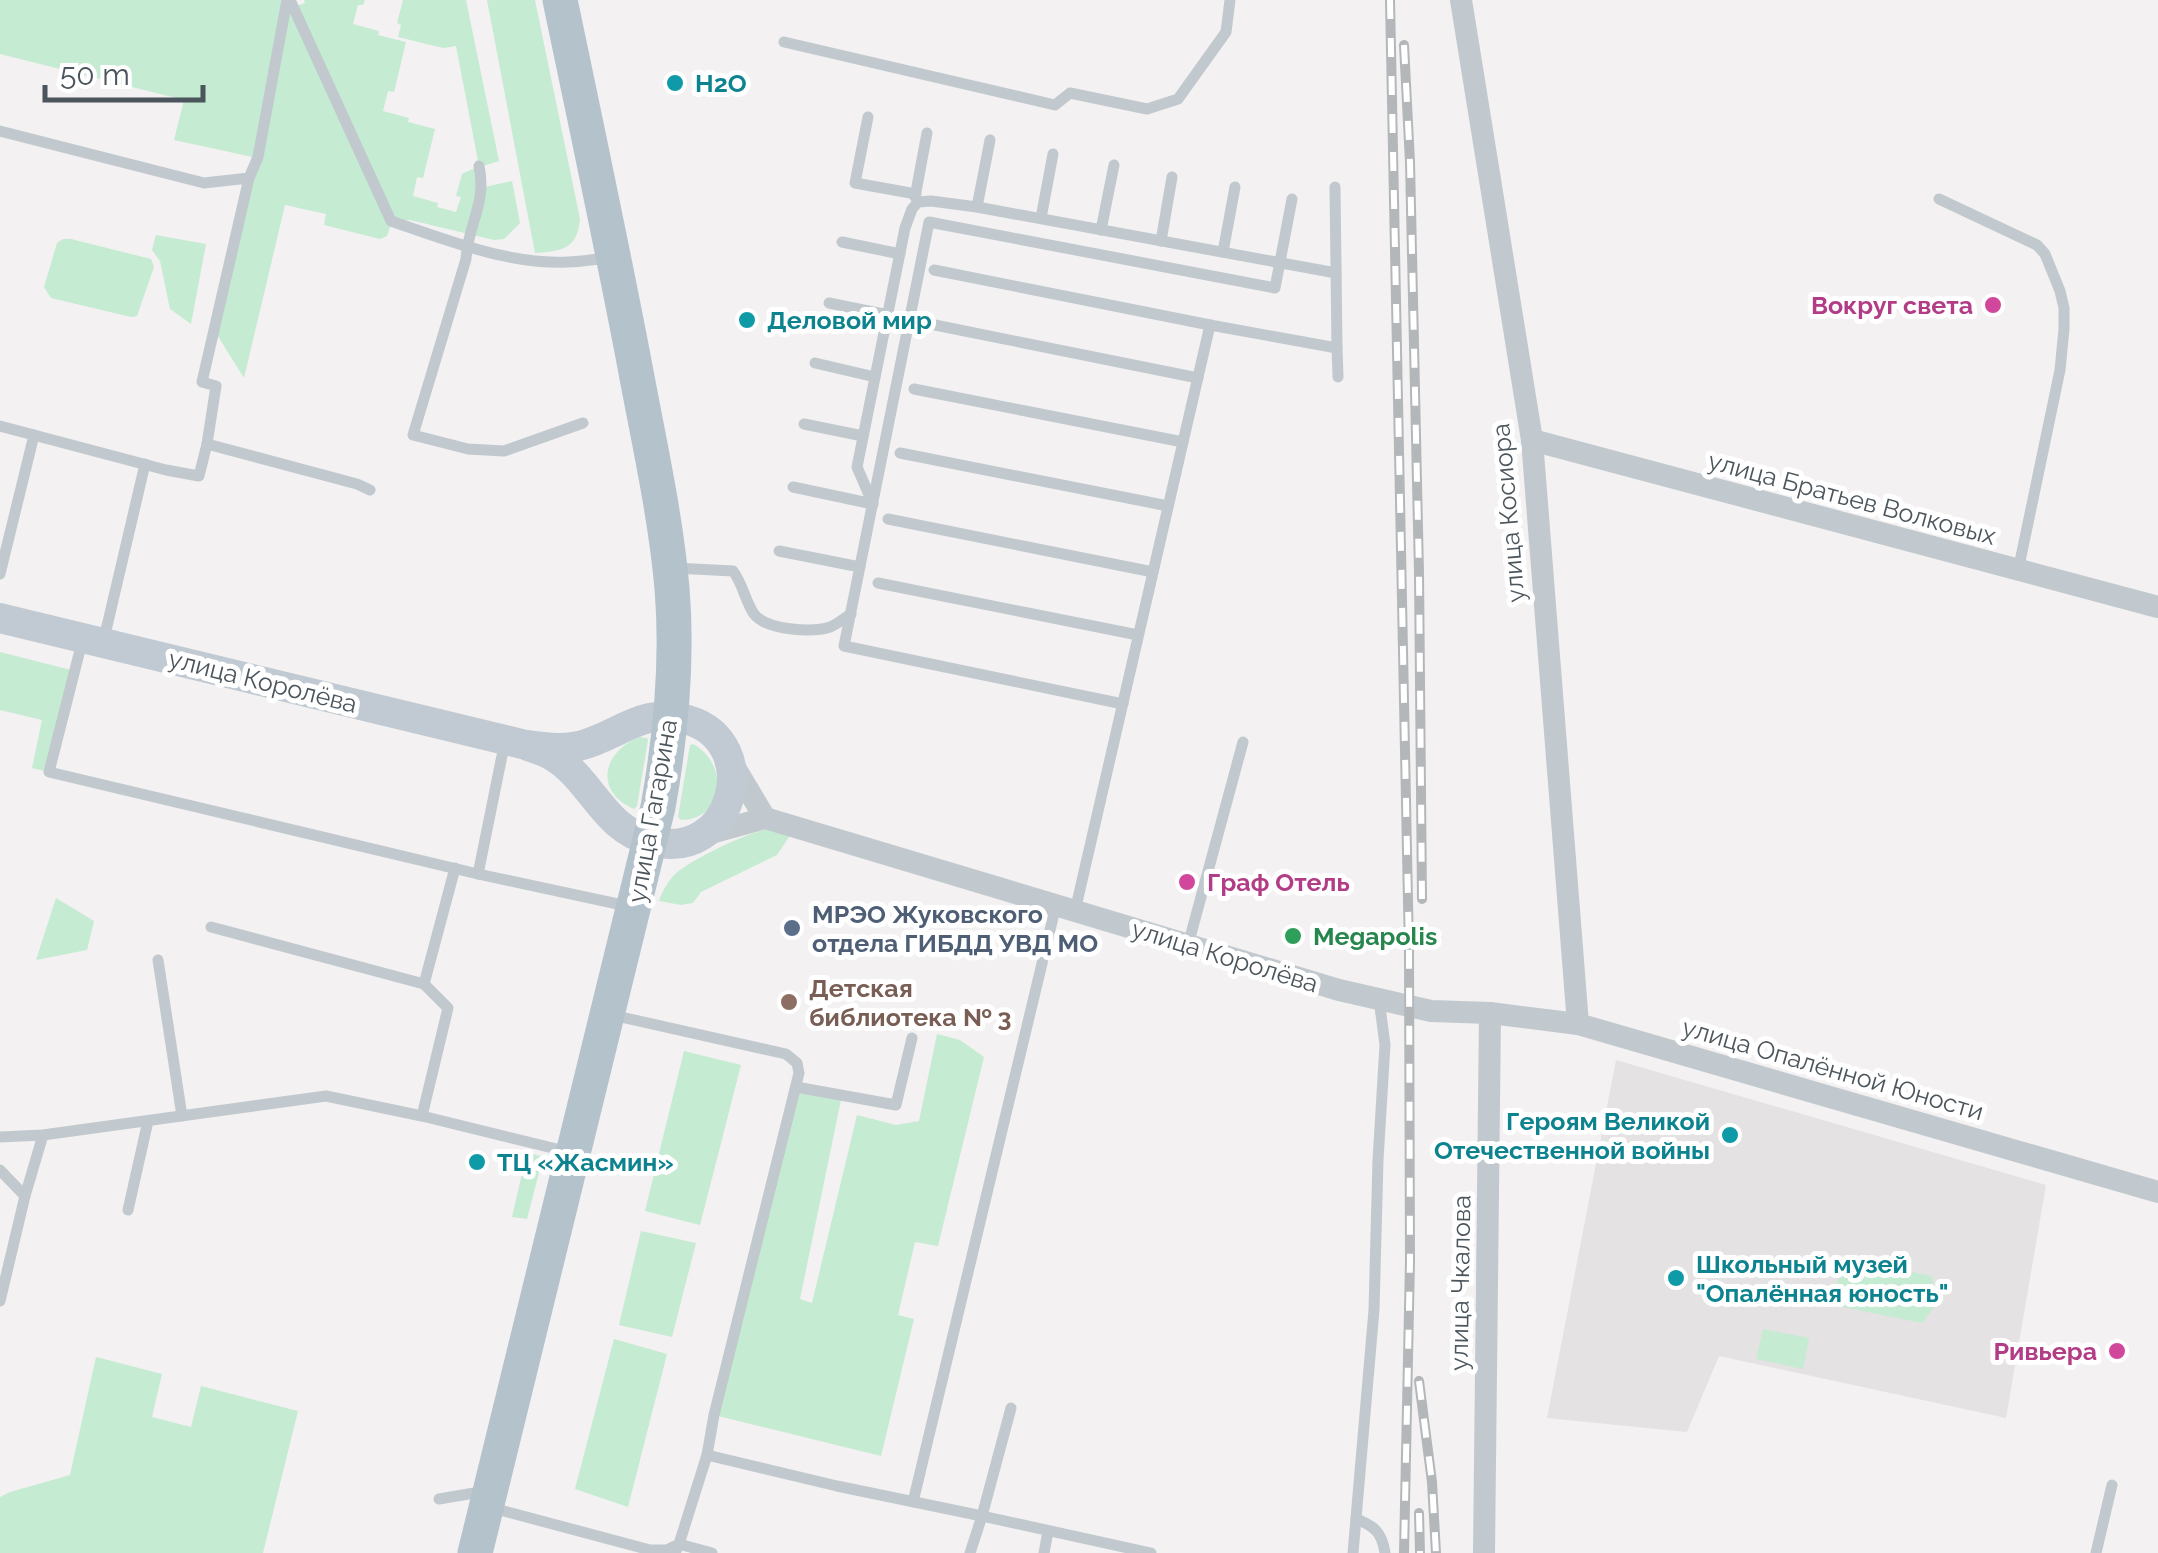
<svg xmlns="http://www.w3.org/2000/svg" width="2158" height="1553" font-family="Raleway,sans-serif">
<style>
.education{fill:#e4e2e3}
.green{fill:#c5ebd2}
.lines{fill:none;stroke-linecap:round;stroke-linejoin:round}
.service{stroke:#c1c9ce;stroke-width:11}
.minor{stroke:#c1c9ce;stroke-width:22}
.secondary{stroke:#c1cad2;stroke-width:30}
.primary{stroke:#b4c2cc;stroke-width:35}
.rail-casing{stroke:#b4b7ba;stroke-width:10}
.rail{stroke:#fff;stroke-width:6;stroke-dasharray:19;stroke-linecap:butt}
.culture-dot{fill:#0f9aa8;stroke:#fff;stroke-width:4}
.hotel-dot{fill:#d1479c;stroke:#fff;stroke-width:4}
.service-dot{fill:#5c6f8a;stroke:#fff;stroke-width:4}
.leisure-dot{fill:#2e9e5b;stroke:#fff;stroke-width:4}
.education-dot{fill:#8d6e63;stroke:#fff;stroke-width:4}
.labels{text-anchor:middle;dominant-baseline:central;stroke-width:10;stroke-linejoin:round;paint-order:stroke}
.culture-label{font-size:25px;font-weight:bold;fill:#0d838f;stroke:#fff;text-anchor:start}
.hotel-label{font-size:25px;font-weight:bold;fill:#b23c85;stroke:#fff;text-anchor:end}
.street-label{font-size:25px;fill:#4b555c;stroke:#fff}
.service-label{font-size:25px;font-weight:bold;fill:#4e5e75;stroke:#fff;text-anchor:start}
.leisure-label{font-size:25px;font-weight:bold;fill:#27864d;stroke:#fff;text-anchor:start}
.education-label{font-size:25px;font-weight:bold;fill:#785e54;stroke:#fff;text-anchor:start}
</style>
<rect width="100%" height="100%" fill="#f3f1f1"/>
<path class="education" d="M1616 1060 2046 1185 2006 1418 1719 1356 1687 1432 1547 1418Z"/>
<g class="green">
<path d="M0 0H290L293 7 305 3 304 0H365L363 5H358L353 24 379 31 378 35 406 42 394 92 388 91 383 111 409 118 408 122 435 129 423 178 417 177 413 196 438 203 437 207 456 212 461 197 456 196 462 174 479 166 456 46 443 48 398 37 401 25 397 23 403 0H466L499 161 480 167 484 187 512 181 520 223 504 239 494 240 410 220 392 221 387 236 380 239 324 225 326 214 285 205 244 378 214 330 257 158 174 140 184 100 0 54Z"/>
<path d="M487 0H535L580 219C577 249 563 251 535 253Z"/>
<path d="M156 235 206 244 191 324 170 309 160 261 152 250Z"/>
<path d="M63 239H71L151 259 154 267 137 316 131 317 51 298 44 287 57 243Z"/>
<path d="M0 652 75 671 49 772 32 768 42 720 0 710Z"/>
<path d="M640 737 647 738 648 740 637 806 634 809C593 791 603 751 640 737Z"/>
<path d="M693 744C729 763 725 820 681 820L678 817 690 745Z"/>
<path d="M768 829 791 834 777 855 701 892 693 903 681 905 659 901C662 891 668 882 675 874 692 859 746 833 768 829Z"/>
<path d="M56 898 94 921 87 950 36 960Z"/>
<path d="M937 1034 960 1040 984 1057 938 1246 915 1242 898 1315 914 1319 881 1456 714 1415 796 1087 842 1095 800 1299 812 1303 857 1115 896 1125 919 1121Z"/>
<path d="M684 1051 741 1065 700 1225 645 1211Z"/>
<path d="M527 1152 543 1157 527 1219 512 1217Z"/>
<path d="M641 1231 696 1243 672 1337 619 1325Z"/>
<path d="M1852 1260 1932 1276 1937 1303 1922 1323 1842 1307 1837 1281Z"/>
<path d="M1763 1329 1809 1338 1803 1369 1756 1359Z"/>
<path d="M614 1339 667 1354 628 1507 575 1489Z"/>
<path d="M96 1357 162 1374 152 1417 191 1427 201 1386 298 1411 263 1553H0V1497L10 1492 70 1475Z"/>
</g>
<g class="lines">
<g class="service">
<path d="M290 0 391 221C446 240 510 265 568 262 581 262 595 259 608 258"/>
<path d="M784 42 1055 105 1070 93 1147 109 1178 99 1226 32 1230 0"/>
<path d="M868 117 855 183 916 194"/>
<path d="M0 131 204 183 249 178 258 157 287 0"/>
<path d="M479 166C487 204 468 223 466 259L413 435 468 449 504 451 583 423"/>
<path d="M915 197 927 133"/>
<path d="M1939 199 2037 245 2045 254 2060 291 2064 308V329L2060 370 2018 571"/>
<path d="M977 207 990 140"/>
<path d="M1041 218 1053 154"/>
<path d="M1101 230 1114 165"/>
<path d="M1161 241 1172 177"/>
<path d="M842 242 900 254"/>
<path d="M1223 252 1235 187"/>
<path d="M934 270 1210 325 1075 911"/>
<path d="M829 303 888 315"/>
<path d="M925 323 1198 378"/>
<path d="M1210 325 1337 348 1335 187"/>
<path d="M1337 348 1338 377"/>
<path d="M815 363 875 377"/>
<path d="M914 389 1183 442"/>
<path d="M804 424 863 436"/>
<path d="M0 426 166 470 199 476 207 444 357 484 370 490"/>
<path d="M207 444 216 386 202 382 249 178"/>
<path d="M900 453 1168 506"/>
<path d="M793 487 873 504 857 467 905 228 912 209 918 202 931 201 977 207 1336 273"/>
<path d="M888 519 1153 572"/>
<path d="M779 551 860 567"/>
<path d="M675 568 733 571C743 584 745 601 754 614 766 630 812 633 830 627 838 624 844 618 851 614"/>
<path d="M0 574 34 435"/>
<path d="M878 583 1138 635"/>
<path d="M104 639 145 464"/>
<path d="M82 642 49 772 478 874 627 906"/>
<path d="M1123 704 844 646 929 222 1275 288 1292 199"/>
<path d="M478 874 505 741"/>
<path d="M211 927 424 984"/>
<path d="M1188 945 1243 742"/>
<path d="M158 960 182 1116"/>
<path d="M796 1087 896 1105 912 1038"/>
<path d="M422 1116 448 1008 424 984 455 868"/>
<path d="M0 1137 43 1135 326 1096 422 1116 569 1152"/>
<path d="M0 1170 25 1196"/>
<path d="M128 1210 148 1121"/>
<path d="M0 1301 25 1196 43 1135"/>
<path d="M707 1455 837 1486 982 1516 1011 1408"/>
<path d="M439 1499 486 1491"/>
<path d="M913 1502 1056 905"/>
<path d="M489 1507 650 1550H667L679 1544 707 1455 714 1415 799 1073 797 1063 786 1054 612 1015"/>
<path d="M1356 1519C1375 1526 1382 1533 1385 1553"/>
<path d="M677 1549 679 1544 712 1553"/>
<path d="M970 1553 982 1516 1151 1553"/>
<path d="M1044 1553 1048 1531"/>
<path d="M1353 1553 1374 1310 1378 1160 1385 1045 1379 999"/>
<path d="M2096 1553 2112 1485"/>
</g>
<g class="minor">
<path d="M1461 0 1532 440 1578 1024"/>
<path d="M1532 440 2158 607"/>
<path d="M731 761 765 818"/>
<path d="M765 818 1339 990 1431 1011 1490 1013 1578 1024 2158 1192"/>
<path d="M704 835 765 818"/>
<path d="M1484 1553 1490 1013"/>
</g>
<path class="secondary" d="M0 618 526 745C544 747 561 750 579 746 619 736 643 706 688 720 765 743 733 864 651 841 602 828 593 781 554 757 546 751 535 749 526 745"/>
<path class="primary" d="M475 1553 658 807C671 735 678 661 672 588 665 510 647 433 633 356 610 237 585 119 560 0"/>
<defs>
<g id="rail">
<path d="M1390 0 1409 951 1410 1261 1404 1553"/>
<path d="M1404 45 1410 162 1419 573 1422 899"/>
<path d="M1419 1381 1432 1482 1436 1553"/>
<path d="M1419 1513 1420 1553"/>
</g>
</defs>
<use href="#rail" class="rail-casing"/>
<use href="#rail" class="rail"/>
</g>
<g class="culture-dot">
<circle cx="675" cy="83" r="10"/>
<circle cx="747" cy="320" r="10"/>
<circle cx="1730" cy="1135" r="10"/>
<circle cx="477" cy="1162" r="10"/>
<circle cx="1676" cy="1278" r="10"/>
</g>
<g class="hotel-dot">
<circle cx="1993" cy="305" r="10"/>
<circle cx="1187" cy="882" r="10"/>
<circle cx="2117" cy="1351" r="10"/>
</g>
<circle class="service-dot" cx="792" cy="928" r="10"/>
<circle class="leisure-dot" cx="1293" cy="936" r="10"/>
<circle class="education-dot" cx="789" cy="1002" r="10"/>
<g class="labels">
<g class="culture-label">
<text x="695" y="83">H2O</text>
<text x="767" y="320">Деловой мир</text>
<text x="1710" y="1121" text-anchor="end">Героям Великой<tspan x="1710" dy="29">Отечественной войны</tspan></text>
<text x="497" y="1162">ТЦ «Жасмин»</text>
<text x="1696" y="1264">Школьный музей<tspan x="1696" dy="29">"Опалённая юность"</tspan></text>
</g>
<g class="hotel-label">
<text x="1973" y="305">Вокруг света</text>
<text x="1207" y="882" text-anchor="start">Граф Отель</text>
<text x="2097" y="1351">Ривьера</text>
</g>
<g class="street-label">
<text transform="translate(1852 498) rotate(15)">улица Братьев Волковых</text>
<text transform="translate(1508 513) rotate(-95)">улица Косиора</text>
<text transform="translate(263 681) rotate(14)">улица Королёва</text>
<text transform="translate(652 811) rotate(-80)">улица Гагарина</text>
<text transform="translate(1225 956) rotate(17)">улица Королёва</text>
<text transform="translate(1833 1069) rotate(16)">улица Опалённой Юности</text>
<text transform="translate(1460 1283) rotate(-89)">улица Чкалова</text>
</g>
<g class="service-label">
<text x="812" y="914">МРЭО Жуковского<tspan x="812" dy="29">отдела ГИБДД УВД МО</tspan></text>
</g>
<g class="leisure-label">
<text x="1313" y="936">Megapolis</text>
</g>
<g class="education-label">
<text x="809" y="988">Детская<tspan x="809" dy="29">библиотека № 3</tspan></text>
</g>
</g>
<path d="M45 85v15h158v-15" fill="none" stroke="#4b555c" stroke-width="5"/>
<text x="60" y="85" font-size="30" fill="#4b555c" stroke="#ffffff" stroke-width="8" paint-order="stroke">50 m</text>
</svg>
